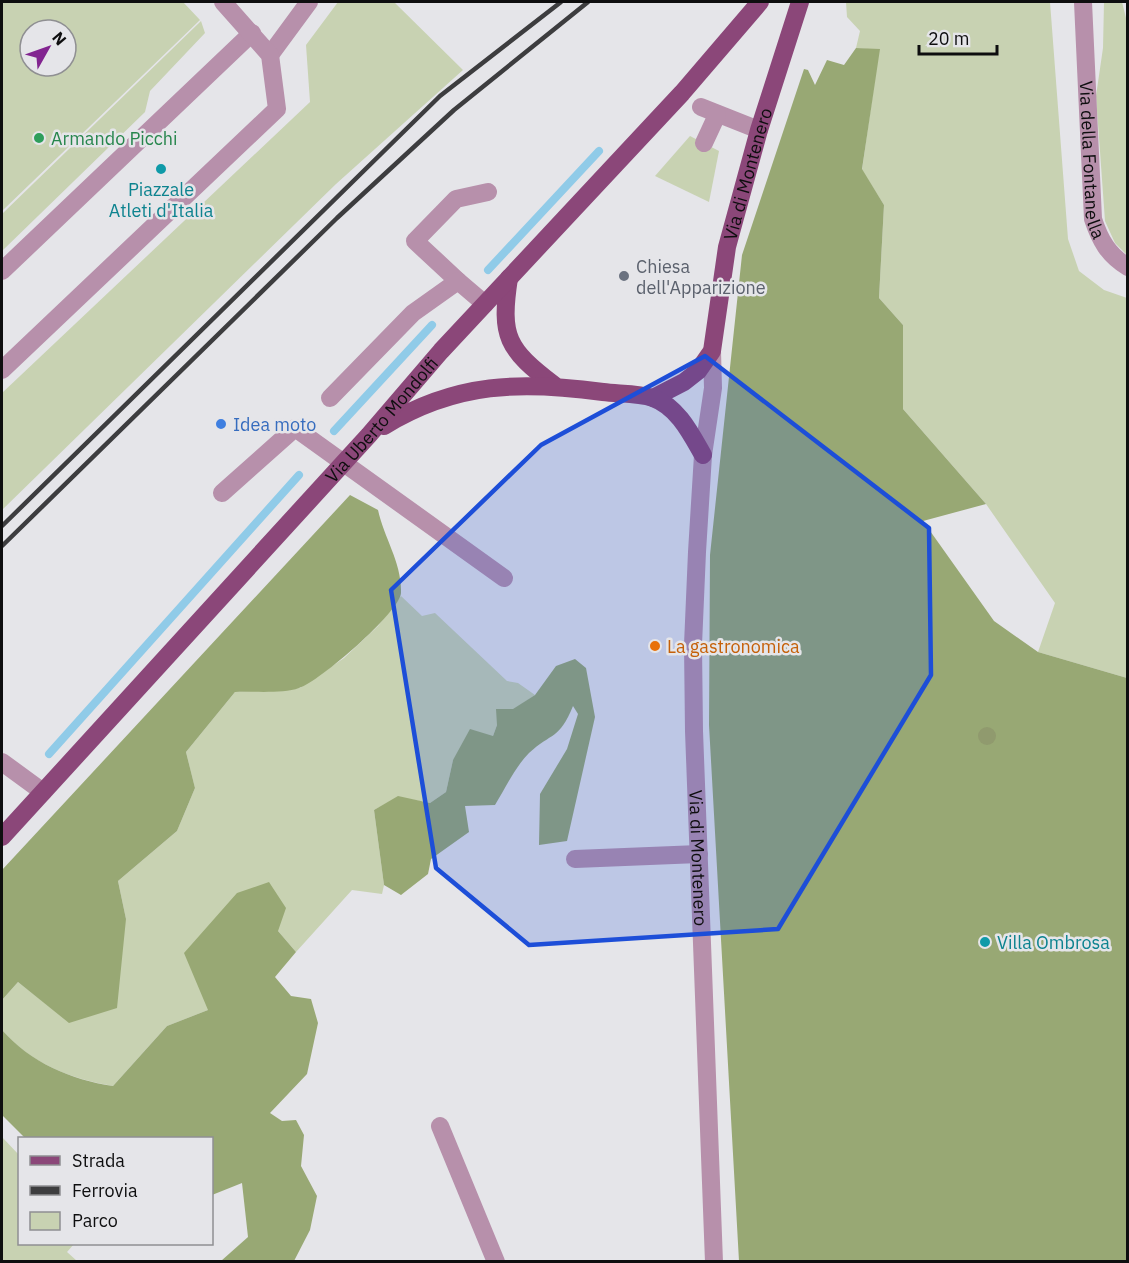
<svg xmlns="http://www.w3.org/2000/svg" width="1129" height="1263" font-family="'IBM Plex Sans',sans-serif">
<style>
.green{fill:#c8d2b2;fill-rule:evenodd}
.forest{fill:#98a874}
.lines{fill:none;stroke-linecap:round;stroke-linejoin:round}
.stream{stroke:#90cbe8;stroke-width:8}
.minor{stroke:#b790ab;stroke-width:18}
.major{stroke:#8b4779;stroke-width:18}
.rail{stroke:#3d3d3f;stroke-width:4.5}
.tree{fill:#909a6e}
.marked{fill:#1d4ed8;fill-opacity:0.2;stroke:#1d4ed8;stroke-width:4.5;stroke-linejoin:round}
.leisure-dot{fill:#2e9e5b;stroke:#e5e5e9;stroke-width:2}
.culture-dot{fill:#0f9aa8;stroke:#e5e5e9;stroke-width:2}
.worship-dot{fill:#6b7280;stroke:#e5e5e9;stroke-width:2}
.shop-dot{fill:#3f7fe0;stroke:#e5e5e9;stroke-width:2}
.food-dot{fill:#e8710a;stroke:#e5e5e9;stroke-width:2}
.labels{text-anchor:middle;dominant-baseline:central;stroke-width:5;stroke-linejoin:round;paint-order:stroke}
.leisure-label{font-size:18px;fill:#27864d;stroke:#e5e5e9;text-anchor:start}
.street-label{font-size:18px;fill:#0e0e0f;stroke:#e5e5e9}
.culture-label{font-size:18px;fill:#0d838f;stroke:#e5e5e9}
.worship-label{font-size:18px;fill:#5b616d;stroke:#e5e5e9;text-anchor:start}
.shop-label{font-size:18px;fill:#366cbe;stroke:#e5e5e9;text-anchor:start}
.food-label{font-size:18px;fill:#c56008;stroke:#e5e5e9;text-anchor:start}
</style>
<rect width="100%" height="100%" fill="#e5e5e9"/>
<g class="green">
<path d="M2 2H183L200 20 2 211ZM30 30H66V66H30Z"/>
<path d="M338 2H394L463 70 336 184 2 510V393L310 102 306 45Z"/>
<path d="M846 2H1050L1068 239 1079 271 1104 290 1127 298V678L1038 652 1055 603 986 504 903 409V325L879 298 884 205 862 170 879 50 856 48 860 31 847 17Z"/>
<path d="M1104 2H1122L1127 22V255L1115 243 1105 221 1096 96 1103 48Z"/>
<path d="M201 21 205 33 150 91 145 112 2 251V214Z"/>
<path d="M690 136 719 151 709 202 655 176Z"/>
<path d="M401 596 422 616 435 613 507 681 518 683 535 695 513 710 497 725 493 736 453 760 446 792 430 803 398 797 374 810 384 885 382 894 352 890 296 952 278 931 208 1010 167 1026 113 1086C71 1079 30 1063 2 1030V1000L18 982 69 1022 126 919 118 881 177 831 195 788 186 752 235 692 300 688 344 658 378 626Z"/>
<path d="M2 1137 19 1155 20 1244H74L67 1252 77 1261H2Z"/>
</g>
<g class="forest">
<path d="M856 48 880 49 862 169 884 205 879 298 903 325V409L986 504 923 521 994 621 1038 652 1127 678V1261H739L709 725 710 555 742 255 804 69 808 70 815 85 827 60 844 65Z"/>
<path d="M350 495 378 510C384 538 402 563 401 593 400 612 319 682 299 688 283 694 253 691 235 692L186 752 195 788 177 831 118 881 126 919 117 1008 69 1023 18 982 2 1000V870Z"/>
<path d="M575 659 586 668 595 717 567 841 539 845 540 794 567 749 578 714 573 706C559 740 552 732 529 753 515 767 505 789 495 805L465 806 469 832 431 859 428 874 401 895 384 885 374 810 398 796 430 803 446 792 453 760 470 729 493 736 497 725 496 709H513L535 695 556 666Z"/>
<path d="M269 882 286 908 278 931 296 952 275 977 291 996 311 999 318 1023 307 1074 270 1113 282 1121 296 1120 304 1135 301 1166 317 1196 310 1230 294 1261H221L248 1237 242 1183 212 1195V1138H25L2 1115V1030C30 1062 71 1080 113 1086L167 1026 208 1010 184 953 237 893Z"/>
</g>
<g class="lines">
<g class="stream">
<path d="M488 270 599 151"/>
<path d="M334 431 432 325"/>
<path d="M49 754 299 475"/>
</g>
<g class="minor">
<path id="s1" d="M1083 2 1093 219C1100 240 1108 255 1128 267"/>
<path d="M270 55 309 2"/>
<path d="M701 107 759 130"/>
<path d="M704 143 717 115"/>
<path d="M2 271 252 33"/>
<path d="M458 281 415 241 456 199 488 192"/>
<path id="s2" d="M712 351 713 388 703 455 697 552 693 645 694 731 714 1262"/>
<path d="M2 370 277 109 270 55 223 2"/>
<path d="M330 398 413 313 458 281 485 304"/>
<path d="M222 493 295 428 504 578"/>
<path d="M2 762 43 792"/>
<path d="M575 859 699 854"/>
<path d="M440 1126 496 1262"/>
</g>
<g class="major">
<path d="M509 278C500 337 507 349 554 385"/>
<path id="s3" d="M653 398 684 382 698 371 712 351 727 247 759 130 800 2"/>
<path d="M384 426C456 382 521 381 603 392 618 394 638 393 653 398 678 407 691 434 703 455"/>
<path id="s4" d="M2 837 369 435 441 351 682 93 760 2"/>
</g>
<g class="rail">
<path d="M2 526 440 96 561 2"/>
<path d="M2 546 337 218 454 110 588 2"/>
</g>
</g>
<circle class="tree" cx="987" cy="736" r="9"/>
<path class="marked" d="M705 356 929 528 931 675 778 929 529 945 436 868 391 590 541 445Z"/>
<circle class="leisure-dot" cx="39" cy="138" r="6"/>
<g class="culture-dot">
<circle cx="161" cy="169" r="6"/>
<circle cx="985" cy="942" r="6"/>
</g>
<circle class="worship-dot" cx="624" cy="276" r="6"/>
<circle class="shop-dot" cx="221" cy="424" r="6"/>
<circle class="food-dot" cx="655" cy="646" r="6"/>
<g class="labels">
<g class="leisure-label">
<text x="51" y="138">Armando Picchi</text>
</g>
<g class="street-label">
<text stroke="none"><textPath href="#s1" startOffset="158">Via della Fontanella</textPath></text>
<text stroke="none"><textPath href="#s3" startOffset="258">Via di Montenero</textPath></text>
<text stroke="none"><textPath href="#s4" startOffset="564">Via Uberto Mondolfi</textPath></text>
<text stroke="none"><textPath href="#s2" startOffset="508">Via di Montenero</textPath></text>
</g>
<g class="culture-label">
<text x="161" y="189">Piazzale<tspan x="161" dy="21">Atleti d'Italia</tspan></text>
<text x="997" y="942" text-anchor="start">Villa Ombrosa</text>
</g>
<g class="worship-label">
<text x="636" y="266">Chiesa<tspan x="636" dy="21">dell'Apparizione</tspan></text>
</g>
<g class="shop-label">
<text x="233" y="424">Idea moto</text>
</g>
<g class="food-label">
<text x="667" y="646">La gastronomica</text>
</g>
</g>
<rect width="1129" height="1263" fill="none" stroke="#0e0e0f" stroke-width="6"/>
<rect x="18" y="1137" width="195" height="108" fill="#e5e5e9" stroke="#8f8f92" stroke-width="1.5"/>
<rect x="30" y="1156" width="30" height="9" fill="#8b4779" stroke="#8f8f92" stroke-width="1.5"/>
<text x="72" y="1167" font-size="18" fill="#0e0e0f">Strada</text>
<rect x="30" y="1186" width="30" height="9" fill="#3d3d3f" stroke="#8f8f92" stroke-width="1.5"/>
<text x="72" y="1197" font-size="18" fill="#0e0e0f">Ferrovia</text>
<rect x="30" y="1212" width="30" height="18" fill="#c8d2b2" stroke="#8f8f92" stroke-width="1.5"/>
<text x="72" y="1227" font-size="18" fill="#0e0e0f">Parco</text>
<g transform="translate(48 48) rotate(50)"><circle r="28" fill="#e5e5e9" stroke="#8f8f92" stroke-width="1.5"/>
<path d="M0-4.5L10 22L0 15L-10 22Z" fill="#822490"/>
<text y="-9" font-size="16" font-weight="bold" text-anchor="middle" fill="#0e0e0f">N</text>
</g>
<path d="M919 45v9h78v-9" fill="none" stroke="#0e0e0f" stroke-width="3"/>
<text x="928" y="45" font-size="18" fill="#0e0e0f" stroke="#e5e5e9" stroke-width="4.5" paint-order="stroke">20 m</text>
</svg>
